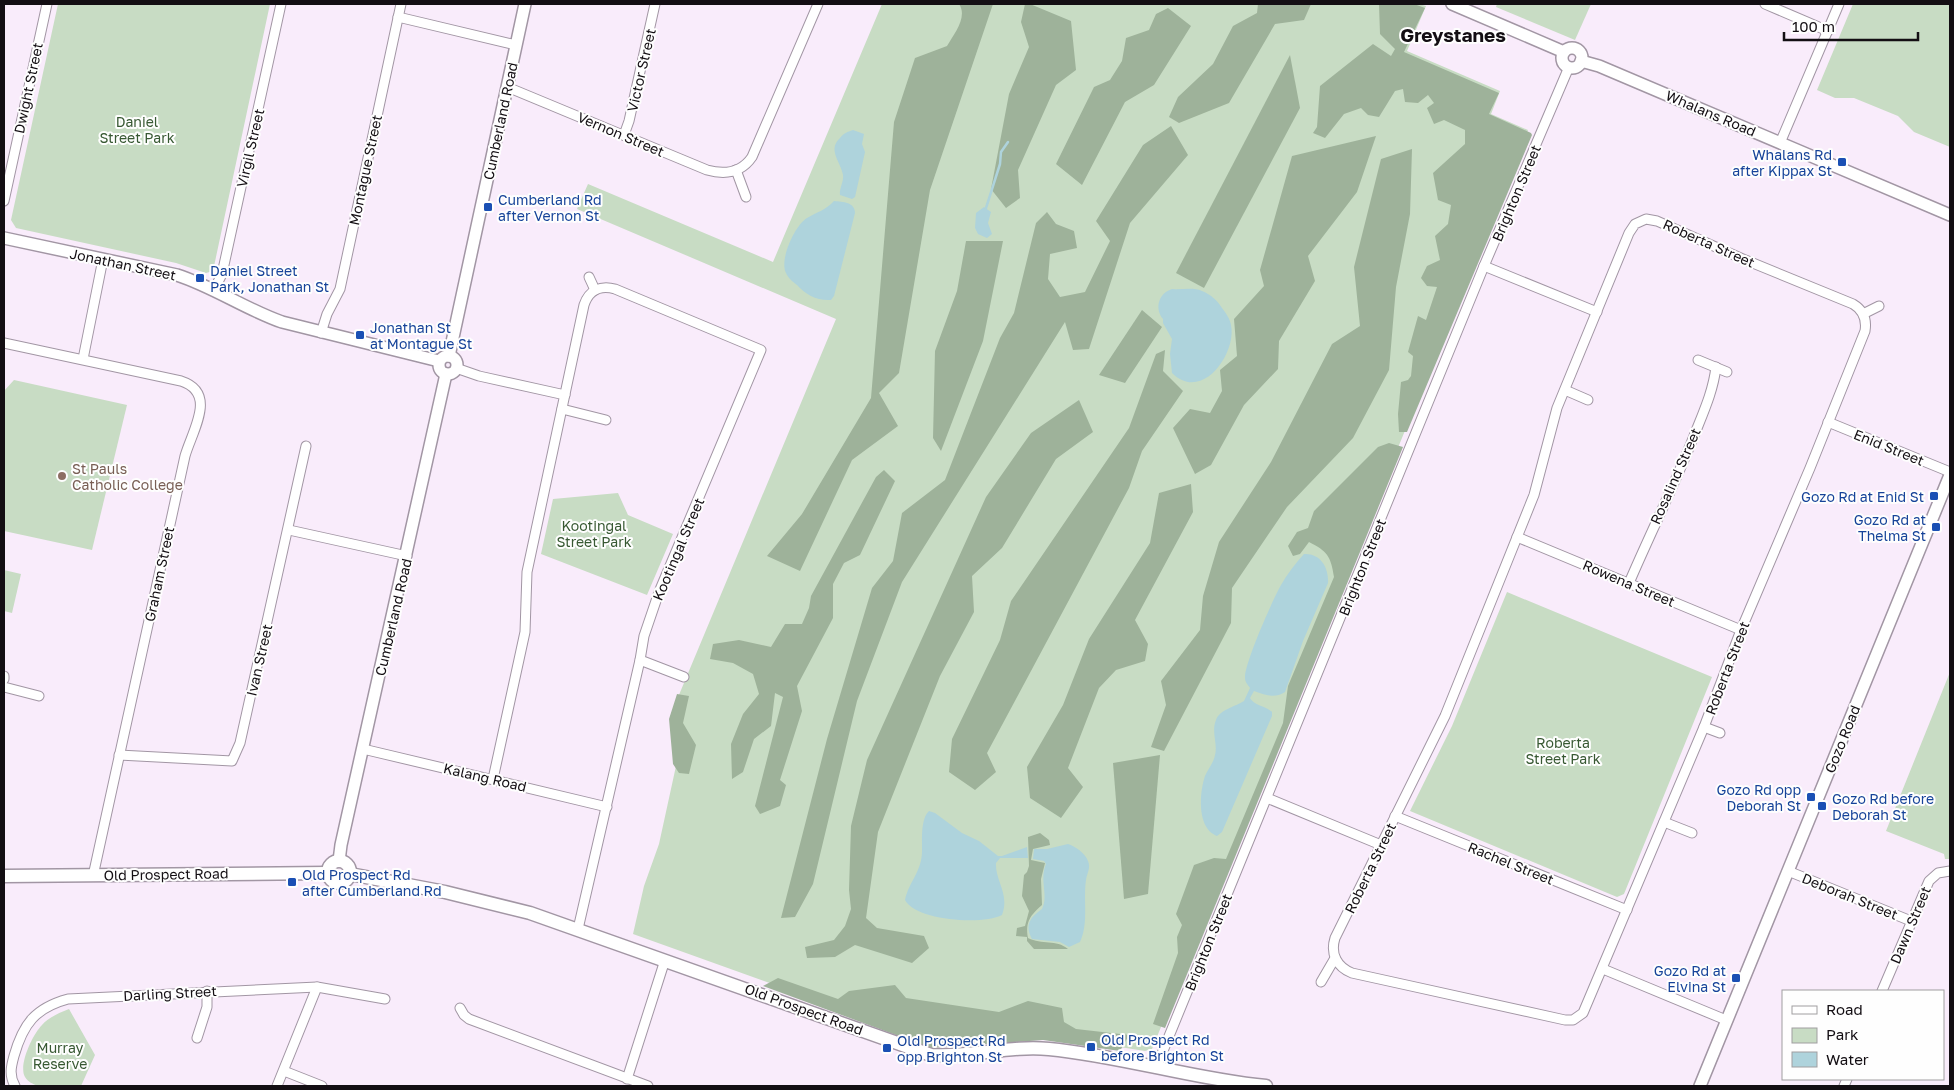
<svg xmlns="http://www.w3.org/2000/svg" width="1954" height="1090" font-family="'Golos Text',sans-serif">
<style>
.green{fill:#c8dcc4}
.forest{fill:#9eb29a}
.water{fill:#aed3dc}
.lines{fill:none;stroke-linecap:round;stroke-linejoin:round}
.stream{stroke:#aed3dc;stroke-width:2.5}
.minor-casing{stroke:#a296a4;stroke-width:11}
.tertiary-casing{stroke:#a296a4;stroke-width:14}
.secondary-casing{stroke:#a296a4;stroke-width:15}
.minor{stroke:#fff;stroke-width:9}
.tertiary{stroke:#fff;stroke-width:11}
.secondary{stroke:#fff;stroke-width:12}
.transit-dot{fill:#1a4fb4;stroke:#fefefe;stroke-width:2}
.education-dot{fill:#8d6e63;stroke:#fefefe;stroke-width:2}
.labels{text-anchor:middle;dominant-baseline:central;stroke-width:4;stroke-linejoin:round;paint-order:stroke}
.street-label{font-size:14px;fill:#130e13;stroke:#fefefe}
.park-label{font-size:14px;fill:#375832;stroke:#fefefe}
.transit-label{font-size:14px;fill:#164399;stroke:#fefefe;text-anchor:start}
.education-label{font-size:14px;fill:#785e54;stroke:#fefefe;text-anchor:start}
.district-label{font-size:19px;font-weight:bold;fill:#130e13;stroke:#fefefe}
</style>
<rect width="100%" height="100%" fill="#f9ecfb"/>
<g class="green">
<path d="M58 4H270L213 271 206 273 176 263 16 228 11 220Z"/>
<path d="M882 4H1419L1426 6 1407 51 1500 91 1491 114 1528 130 1152 1049 1145 1051 1025 1032 939 1044 633 934 644 886 659 844 676 766 671 714 836 319 577 209 588 184 773 262Z"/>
<path d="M1497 4H1591L1575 40 1496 7Z"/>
<path d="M1853 4H1950V147L1914 132 1898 116 1854 98H1835L1817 90Z"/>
<path d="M14 380 127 405 92 550 4 531V391Z"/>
<path d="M618 493 628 515 673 534 647 595 541 554 553 499Z"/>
<path d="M4 570 21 574 12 613 4 611Z"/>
<path d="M1507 592 1712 677 1624 894 1617 897 1410 811 1452 726Z"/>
<path d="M1950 672V859H1945L1944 854 1886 831Z"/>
<path d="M69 1009 95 1055 81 1086H38C33 1084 28 1082 25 1077 18 1065 33 1034 42 1025 49 1017 59 1013 69 1009Z"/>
</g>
<g class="forest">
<path d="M959 4H993L930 190 899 373 879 393 898 426 852 460 800 571 767 556 802 514 871 398 894 122 915 58 947 46C954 34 968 17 959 4Z"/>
<path d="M1025 4H1030L1071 21 1076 70 1056 85 1018 170 1020 198 1006 208 991 189 1009 94 1029 47 1021 22Z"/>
<path d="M1258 4H1311L1304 20 1275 24 1229 103 1179 123 1169 117 1178 97 1213 64 1233 26 1257 13Z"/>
<path d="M1379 4H1414L1425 8 1404 52 1499 93 1489 114 1531 133 1532 135 1407 432H1399L1398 414 1401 382 1408 380 1411 376 1413 356 1408 352 1418 316 1426 320 1437 287 1427 286 1421 278 1427 266 1440 260 1435 236 1448 224 1451 205 1438 200 1433 173 1465 144V130L1444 120 1434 124 1427 108 1434 103 1428 95 1418 103 1405 102 1403 89 1395 91 1379 117 1368 115 1361 108 1344 114 1325 138 1313 133 1317 127 1320 86 1373 44 1391 56 1395 49 1380 34Z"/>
<path d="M1168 8 1191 26 1154 85 1125 102 1082 185 1056 164 1094 87 1110 80 1122 61 1126 38 1149 30 1156 14Z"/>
<path d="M1290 55 1300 108 1204 288 1176 273Z"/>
<path d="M1171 126 1188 155 1130 223 1089 349 1073 350 1065 322 902 582 857 701 813 884 795 917 781 918 827 739 872 588 893 561 902 513 945 480 1000 338 1014 313 1036 223 1047 212 1056 224 1074 231 1077 248 1050 254 1048 279 1060 297 1085 292 1110 241 1096 221 1143 145Z"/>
<path d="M1376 136 1357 192 1308 256 1315 281 1279 341 1278 369 1244 405 1211 465 1195 474 1173 428 1190 409 1210 413 1222 391 1220 370 1237 356 1234 319 1264 286 1260 270 1292 156Z"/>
<path d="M1412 149 1410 214 1396 287 1389 370 1353 438 1287 507 1232 588 1231 623 1164 751 1151 747 1166 705 1161 681 1200 630 1203 596 1219 542 1271 462 1332 344 1360 326 1354 267 1381 159Z"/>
<path d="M966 241H1003L983 341 941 451 933 438 935 351 957 291Z"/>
<path d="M1142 310 1162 327 1125 383 1099 375Z"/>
<path d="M1165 350 1163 371 1183 391 1142 451 1129 488 987 753 996 772 975 790 949 772 952 739 1000 640 1011 601 1129 428 1156 354Z"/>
<path d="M1079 400 1093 432 1056 459 1002 548 972 576 974 612 940 676 878 832 866 918 877 928 924 936 929 948 912 963 855 945 835 957 807 958 805 947 834 940 845 926 851 909 849 890 851 826 867 760 986 497 1031 433Z"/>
<path d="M1389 443 1403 447 1165 1028 1153 1024 1178 953 1177 937 1182 925 1176 914 1194 865 1214 858 1226 859 1283 723 1288 686 1334 577C1331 556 1327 551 1309 542L1300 554 1293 556 1288 546 1297 532 1308 528 1314 511 1378 447Z"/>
<path d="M884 470 895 481 860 555 844 563 833 584V618L797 686 802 711 780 780 786 785 780 806 760 814 755 806 783 697 775 693 771 726 754 739 743 772 732 779 731 744 743 714 759 694 753 674 733 663 710 659 713 644 739 640 771 647 785 624H802L809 608 811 596 876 477Z"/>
<path d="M1191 484 1193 512 1135 620 1148 644 1145 661 1116 670 1099 688 1068 768 1083 787 1061 818 1030 798 1027 767 1063 705 1089 639 1150 543 1159 493Z"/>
<path d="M677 694 689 696 683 723 696 745 689 774 679 773 673 764 669 719Z"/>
<path d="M1160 755 1148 894 1124 899 1113 763Z"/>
<path d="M1040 833 1049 840 1050 845 1033 849 1031 860 1045 863 1041 879 1042 905C1031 915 1025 921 1028 938 1042 945 1056 939 1068 949H1034L1027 941V937L1016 936 1017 928 1025 926 1029 911 1022 896 1024 875 1027 872 1029 866 1028 837Z"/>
<path d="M778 978 838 999 849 991 895 985 906 998 999 1012 1028 1001 1062 1008 1064 1022 1076 1029 1129 1035 1120 1051 1043 1040 931 1048 763 986Z"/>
</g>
<g class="water">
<path d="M853 130 864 134 862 144 865 152 855 197 852 199 840 195C839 188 844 182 843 175 841 162 827 150 840 138 844 133 847 132 853 130Z"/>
<path d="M834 201C843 202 855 202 855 213L834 296 831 300C817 301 806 295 797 285 793 282 788 278 786 273 779 260 795 225 807 218 817 212 826 210 834 201Z"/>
<path d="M984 207 991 212 988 223 992 234 987 238 978 234 975 228 976 213Z"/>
<path d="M1172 289C1182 290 1193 287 1202 291 1210 294 1218 301 1222 308 1226 313 1230 319 1231 325 1237 353 1202 403 1172 373L1170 354 1172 339 1163 323V319C1154 308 1159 293 1172 289Z"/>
<path d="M1304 554C1320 553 1329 567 1328 583L1303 641 1285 692C1274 699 1266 695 1254 691L1250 698C1253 705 1266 706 1272 712V716L1222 832 1217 836C1197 829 1199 794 1205 776 1208 769 1214 762 1215 755 1218 744 1211 732 1216 720 1220 709 1235 707 1244 701L1250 688C1248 685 1245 682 1245 678 1244 664 1273 599 1281 585 1287 574 1295 564 1304 554Z"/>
<path d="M929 811 935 813 962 833 979 841 998 856H1002L1027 847 1028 858H1000L996 863C995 881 1010 894 1002 915 983 925 916 921 905 900 909 881 923 871 922 848 922 838 921 818 929 811Z"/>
<path d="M1068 844C1075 846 1085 853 1088 861 1091 868 1087 873 1086 880 1083 900 1089 923 1080 942L1069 947 1060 942 1032 939C1024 924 1031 917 1042 909 1049 896 1039 880 1046 864L1044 861 1033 859 1034 849H1047Z"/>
</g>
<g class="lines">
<path class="stream" d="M986 208 1000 164 1001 152 1008 142"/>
<defs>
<g id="minor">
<path d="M1765 4 1828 31"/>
<path d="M398 17 516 45"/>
<path d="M507 87 707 170C725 175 741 173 752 157L818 4"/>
<path d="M624 135 629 121 655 4"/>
<path d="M1780 143 1839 4"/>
<path d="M736 170 746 197"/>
<path d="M4 201 47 4"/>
<path d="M1646 219 1657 221 1743 259 1853 304C1863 310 1867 319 1865 331L1810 468 1741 630 1704 727 1583 1013 1573 1020H1565L1352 973C1337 967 1330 954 1335 938L1445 716 1534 495 1557 408 1629 233 1635 224Z"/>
<path d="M1484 266 1597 312"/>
<path d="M589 277 595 290"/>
<path d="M214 290 222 274 281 4"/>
<path d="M1863 314 1879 306"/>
<path d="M321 333 327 314 340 289 401 4"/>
<path d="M4 343 181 381C218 393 192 431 185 456L93 876"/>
<path d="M83 359 103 259"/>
<path d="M1698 360 1727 372"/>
<path d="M456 368 479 376 565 395"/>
<path d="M1565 390 1588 400"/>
<path d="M562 409 606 420"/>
<path d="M1828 422 1950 472"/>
<path d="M289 530 407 556"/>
<path d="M1517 537 1741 630"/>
<path d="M1629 583C1650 534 1674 486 1694 436 1703 413 1713 392 1716 367"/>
<path d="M640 660 684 677"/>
<path d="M4 679V676"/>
<path d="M4 687 39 696"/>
<path d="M1704 727 1720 733"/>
<path d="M363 749 607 807"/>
<path d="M119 755 232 761 240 743 306 446"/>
<path d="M493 779 525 632 527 572 584 305C589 290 601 285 615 289L761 350 659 592 644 636 640 660 578 929"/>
<path d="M1267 798 1381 845"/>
<path d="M1395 816 1627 910"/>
<path d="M1664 822 1692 833"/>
<path d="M1788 871 1911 921"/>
<path d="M1603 969 1726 1020"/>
<path d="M1321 982 1335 958"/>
<path d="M1882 991 1929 881 1938 873 1950 871"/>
<path d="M460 1008 464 1015 469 1019 648 1086"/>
<path d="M197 1038 207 1007V991"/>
<path d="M1156 1068 1484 266 1569 67"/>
<path d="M284 1071 322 1086"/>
<path d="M627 1079 665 960"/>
<path d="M15 1086C9 1075 11 1067 14 1056 23 1024 35 1008 68 999L317 987 385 999"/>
<path d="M277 1086 317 987"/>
<path d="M1844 1086 1847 1079"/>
</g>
<g id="tertiary">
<path d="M1452 4 1564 52"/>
<circle cx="1572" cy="58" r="10"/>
<path d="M1581 61 1599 66 1950 215"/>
<path d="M4 238 177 275C214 287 245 309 282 322L439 361"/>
<circle cx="448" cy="365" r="9"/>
<path d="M449 356 525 4"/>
<path d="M339 861 341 845 446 374"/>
<path d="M1700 1086 1950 475"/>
</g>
<g id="secondary">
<circle cx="339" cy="872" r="11"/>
<path d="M350 874 445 892 530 913 931 1055C971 1058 1010 1045 1049 1049 1122 1056 1193 1079 1266 1086"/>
<path d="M4 876 328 873"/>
</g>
</defs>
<use href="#minor" class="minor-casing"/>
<use href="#tertiary" class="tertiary-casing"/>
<use href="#secondary" class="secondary-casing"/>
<use href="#minor" class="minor"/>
<use href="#tertiary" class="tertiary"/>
<use href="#secondary" class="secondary"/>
</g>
<g class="transit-dot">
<rect x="1837" y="157" width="10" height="10" rx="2.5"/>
<rect x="483" y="202" width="10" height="10" rx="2.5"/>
<rect x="195" y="273" width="10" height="10" rx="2.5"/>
<rect x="355" y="330" width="10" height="10" rx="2.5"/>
<rect x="1929" y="491" width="10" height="10" rx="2.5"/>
<rect x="1931" y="522" width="10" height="10" rx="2.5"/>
<rect x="1806" y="792" width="10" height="10" rx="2.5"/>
<rect x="1817" y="801" width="10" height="10" rx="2.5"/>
<rect x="287" y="877" width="10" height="10" rx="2.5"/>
<rect x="1731" y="973" width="10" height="10" rx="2.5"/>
<rect x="1086" y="1042" width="10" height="10" rx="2.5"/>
<rect x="882" y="1043" width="10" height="10" rx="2.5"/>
</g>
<circle class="education-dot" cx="62" cy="476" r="5"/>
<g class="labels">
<g class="street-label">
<text transform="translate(641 70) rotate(-77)">Victor Street</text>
<text transform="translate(28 88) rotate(-78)">Dwight Street</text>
<text transform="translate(1711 113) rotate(23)">Whalans Road</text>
<text transform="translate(500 121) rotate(-78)">Cumberland Road</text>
<text transform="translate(621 134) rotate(23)">Vernon Street</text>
<text transform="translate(250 148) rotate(-77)">Virgil Street</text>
<text transform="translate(365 170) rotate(-78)">Montague Street</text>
<text transform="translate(1516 193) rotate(-67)">Brighton Street</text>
<text transform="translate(1709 243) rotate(24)">Roberta Street</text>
<text transform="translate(123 264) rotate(12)">Jonathan Street</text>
<text transform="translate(1889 447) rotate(22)">Enid Street</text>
<text transform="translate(1675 476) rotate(-66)">Rosalind Street</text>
<text transform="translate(678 549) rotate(-67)">Kootingal Street</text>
<text transform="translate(1362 567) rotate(-68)">Brighton Street</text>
<text transform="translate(159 574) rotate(-78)">Graham Street</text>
<text transform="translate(1629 583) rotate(23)">Rowena Street</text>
<text transform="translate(393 617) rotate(-77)">Cumberland Road</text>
<text transform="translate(259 660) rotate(-77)">Ivan Street</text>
<text transform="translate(1727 668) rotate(-69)">Roberta Street</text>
<text transform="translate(1842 739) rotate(-68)">Gozo Road</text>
<text transform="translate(485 777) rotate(13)">Kalang Road</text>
<text transform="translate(1511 863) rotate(22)">Rachel Street</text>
<text transform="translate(1370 868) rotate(-64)">Roberta Street</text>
<text transform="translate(166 874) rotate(-1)">Old Prospect Road</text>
<text transform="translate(1850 896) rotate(22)">Deborah Street</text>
<text transform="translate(1910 925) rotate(-67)">Dawn Street</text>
<text transform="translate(1208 942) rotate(-68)">Brighton Street</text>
<text transform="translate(170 993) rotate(-3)">Darling Street</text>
<text transform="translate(804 1009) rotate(20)">Old Prospect Road</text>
</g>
<g class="park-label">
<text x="137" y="121">Daniel<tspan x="137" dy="16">Street Park</tspan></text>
<text x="594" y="525">Kootingal<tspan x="594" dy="16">Street Park</tspan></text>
<text x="1563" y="742">Roberta<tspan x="1563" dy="16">Street Park</tspan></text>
<text x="60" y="1047">Murray<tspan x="60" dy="16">Reserve</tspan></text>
</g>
<g class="transit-label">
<text x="1832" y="154" text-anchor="end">Whalans Rd<tspan x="1832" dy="16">after Kippax St</tspan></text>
<text x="498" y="199">Cumberland Rd<tspan x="498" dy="16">after Vernon St</tspan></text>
<text x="210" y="270">Daniel Street<tspan x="210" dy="16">Park, Jonathan St</tspan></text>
<text x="370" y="327">Jonathan St<tspan x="370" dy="16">at Montague St</tspan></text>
<text x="1924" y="496" text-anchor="end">Gozo Rd at Enid St</text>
<text x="1926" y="519" text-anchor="end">Gozo Rd at<tspan x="1926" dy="16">Thelma St</tspan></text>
<text x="1801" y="789" text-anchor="end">Gozo Rd opp<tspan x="1801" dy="16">Deborah St</tspan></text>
<text x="1832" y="798">Gozo Rd before<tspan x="1832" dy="16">Deborah St</tspan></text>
<text x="302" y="874">Old Prospect Rd<tspan x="302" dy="16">after Cumberland Rd</tspan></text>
<text x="1726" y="970" text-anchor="end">Gozo Rd at<tspan x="1726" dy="16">Elvina St</tspan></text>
<text x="1101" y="1039">Old Prospect Rd<tspan x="1101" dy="16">before Brighton St</tspan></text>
<text x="897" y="1040">Old Prospect Rd<tspan x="897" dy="16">opp Brighton St</tspan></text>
</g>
<g class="education-label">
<text x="72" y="468">St Pauls<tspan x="72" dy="16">Catholic College</tspan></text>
</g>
<g class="district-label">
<text x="1453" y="34">Greystanes</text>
</g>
</g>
<rect width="1954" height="1090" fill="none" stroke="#130e13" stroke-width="10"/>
<rect x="1782" y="990" width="162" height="90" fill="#fefefe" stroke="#a09ea0"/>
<rect x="1792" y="1006" width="25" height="8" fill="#ffffff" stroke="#a09ea0"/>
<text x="1826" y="1015" font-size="15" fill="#130e13">Road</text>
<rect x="1792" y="1028" width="25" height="15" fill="#c8dcc4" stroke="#a09ea0"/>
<text x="1826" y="1040" font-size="15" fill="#130e13">Park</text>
<rect x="1792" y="1052" width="25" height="15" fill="#aed3dc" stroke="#a09ea0"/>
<text x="1826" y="1065" font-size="15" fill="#130e13">Water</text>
<path d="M1784 32v8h134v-8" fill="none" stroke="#130e13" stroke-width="2.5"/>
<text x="1792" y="32" font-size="15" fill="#130e13" stroke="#fefefe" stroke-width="4" paint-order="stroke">100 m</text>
</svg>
